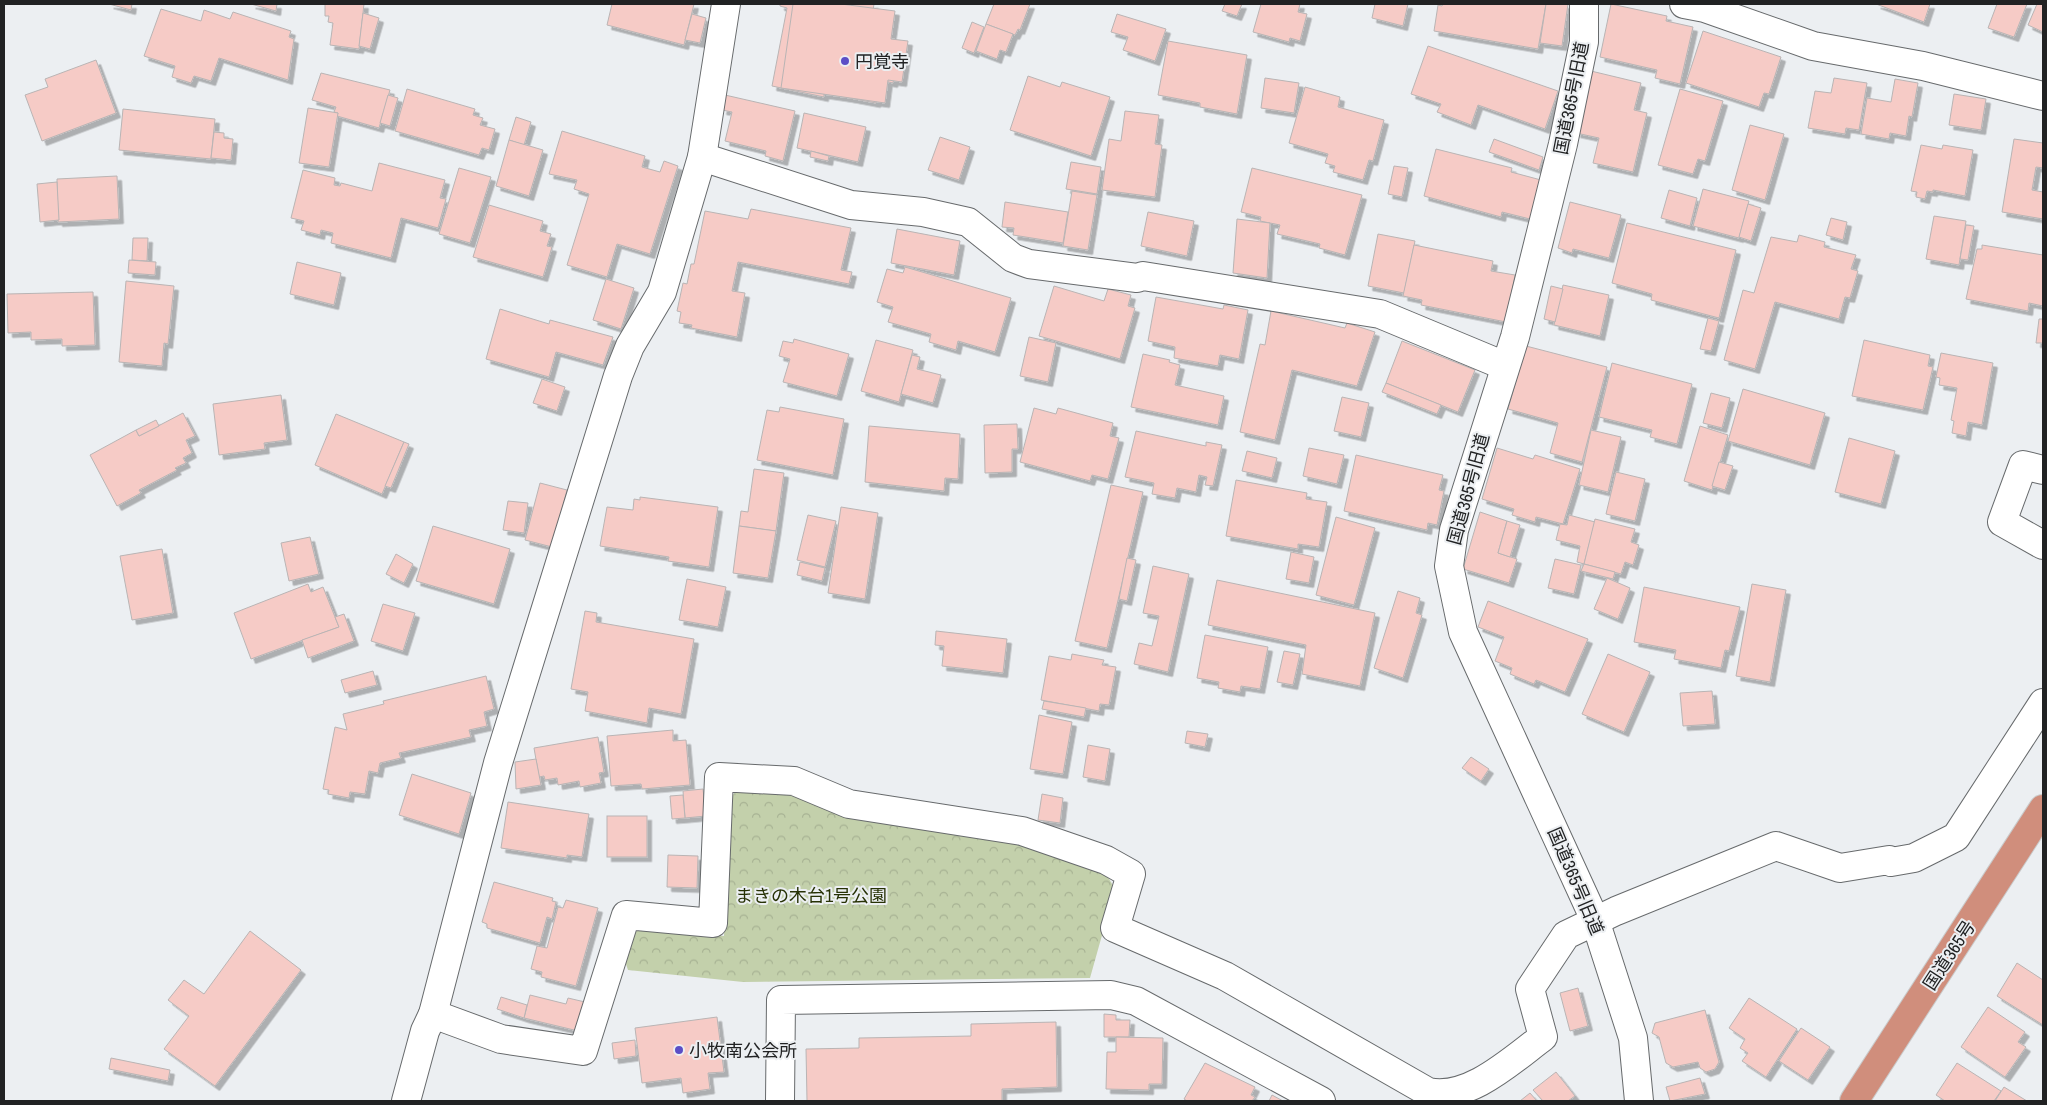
<svg xmlns="http://www.w3.org/2000/svg" width="2047" height="1105" font-family="'Archivo Narrow','Noto Sans JP',sans-serif">
<style>
.park{fill:url(#park-crowns)}
.building{fill:#f6cbc6;stroke:#b9b4b4;filter:url(#shadow)}
.lines{fill:none;stroke-linecap:round;stroke-linejoin:round}
.minor-casing{stroke:#676a6c;stroke-width:30}
.trunk-casing{stroke:#cacaca;stroke-width:30}
.minor{stroke:#fff;stroke-width:28}
.trunk{stroke:#d08e7c;stroke-width:28}
.poi-dot{fill:#5b4ec6;stroke:#eceff2;stroke-width:2}
.labels{text-anchor:middle;dominant-baseline:central;stroke-width:4;stroke-linejoin:round;paint-order:stroke}
.poi-label{font-size:18px;fill:#212223;stroke:#eceff2;text-anchor:start}
.street-label{font-size:18px;fill:#212223;stroke:#eceff2}
.park-label{font-size:18px;fill:#273205;stroke:#eceff2}
</style>
<defs>
<pattern id="park-crowns" width="20" height="18" patternUnits="userSpaceOnUse" patternTransform="scale(1.25)"><rect width="20" height="18" fill="#c3d0ab"/><path d="M2 6a3 3 0 1 1 6 0M12 15a3 3 0 1 1 6 0" fill="none" stroke="#a7b293"/></pattern>
<filter id="shadow"><feDropShadow dx="4.5" dy="4.5" stdDeviation="0" flood-color="#0004"/></filter>
</defs>
<rect width="100%" height="100%" fill="#eceff2"/>
<path class="park" d="M738 790 793 792 851 819 1018 843 1105 872 1115 889 1090 978 743 982 628 970 624 958 630 935 644 927 724 936 728 799Z"/>
<g class="building">
<path d="M109 4H132L131 10Z"/>
<path d="M251 4H277L276 11Z"/>
<path d="M325 4H364L359 49 330 45 333 23 328 22 329 16H325Z"/>
<path d="M612 4H694L684 45 607 25Z"/>
<path d="M780 4H831L851 8 852 4H874L873 11 892 15 887 39 901 41 893 83 880 80 876 103 824 93V97L772 86 787 8 780 6Z"/>
<path d="M793 4H841L895 11 891 39 908 41 902 82 888 80 885 103 781 88Z"/>
<path d="M994 4H1030L1020 30 1018 29 1015 35 986 24Z"/>
<path d="M1225 4H1242L1237 16 1222 11Z"/>
<path d="M1261 4H1300L1298 12 1307 14 1300 41 1290 38 1289 42 1253 32Z"/>
<path d="M1375 4H1408L1403 26 1372 18Z"/>
<path d="M1443 4H1546L1538 49 1434 31 1438 5 1442 6Z"/>
<path d="M1546 4H1568L1562 46 1540 43Z"/>
<path d="M1611 4 1667 16 1666 21 1693 27 1680 84 1655 78 1657 70 1600 57Z"/>
<path d="M1876 4H1930L1924 22Z"/>
<path d="M1997 4H2027L2014 37 1988 28Z"/>
<path d="M2037 4H2043V32L2028 25Z"/>
<path d="M161 9 201 21 204 10 230 19 233 12 291 31 289 37 294 39 288 80 219 58 211 81 194 76 191 83 172 77 175 66 144 56Z"/>
<path d="M363 13 379 18 370 49 359 46Z"/>
<path d="M692 14 706 18 700 43 685 40Z"/>
<path d="M1117 14 1166 29 1155 61 1123 50 1128 37 1111 32Z"/>
<path d="M972 22 984 27 974 53 962 48Z"/>
<path d="M986 24 1013 34 1006 52 1000 50 997 59 976 51Z"/>
<path d="M1703 31 1781 57 1769 94 1764 93 1759 107 1686 83Z"/>
<path d="M1168 41 1247 55 1237 114 1200 107V103L1158 95Z"/>
<path d="M1428 46 1558 91 1545 129 1478 105 1471 125 1437 112 1441 104 1411 94Z"/>
<path d="M96 60 116 113 42 141 25 95 48 87 45 79Z"/>
<path d="M1591 71 1641 83 1634 110 1647 113 1633 172 1593 163 1599 138 1576 133Z"/>
<path d="M321 73 390 90 379 128 337 116 338 113 334 112 336 107 312 100Z"/>
<path d="M1028 76 1060 87 1062 82 1110 97 1091 156 1010 130Z"/>
<path d="M1265 78 1299 83 1294 113 1261 108Z"/>
<path d="M1834 78 1867 83 1859 130 1846 128 1845 134 1808 128 1815 91 1831 93Z"/>
<path d="M1895 79 1918 83 1912 117 1909 116 1906 136 1890 133 1889 139 1861 134 1867 98 1891 102Z"/>
<path d="M1305 87 1340 97 1338 107 1384 120 1373 161 1369 160 1363 180 1333 172 1335 166 1325 163 1328 154 1289 143Z"/>
<path d="M407 89 475 109 473 115 483 118 480 125 495 129 489 150 482 148 479 155 395 131Z"/>
<path d="M1680 89 1723 101 1705 161 1698 159 1693 174 1658 165Z"/>
<path d="M1954 94 1986 99 1981 130 1949 125Z"/>
<path d="M388 95 398 98 390 126 380 123Z"/>
<path d="M725 95 795 111 783 161 765 156 766 151 725 141 732 112 722 110Z"/>
<path d="M308 108 338 113 329 167 299 163Z"/>
<path d="M123 109 215 119 211 159 119 150Z"/>
<path d="M1125 111 1159 115 1155 144 1162 145 1155 197 1102 190 1109 139 1121 141Z"/>
<path d="M804 113 866 127 858 162 797 148Z"/>
<path d="M516 117 531 122 524 145 509 140Z"/>
<path d="M1750 125 1784 134 1765 200 1732 190Z"/>
<path d="M562 131 645 156 642 167 660 172 664 161 678 166 650 254 617 244 607 277 567 265 589 194 574 189 577 180 549 174Z"/>
<path d="M214 132 224 133V138L233 139 231 160 211 158Z"/>
<path d="M940 137 970 147 959 180 928 170Z"/>
<path d="M1494 139 1543 157 1539 170 1489 152Z"/>
<path d="M2014 139 2043 143V168L2036 167 2032 190 2043 192V219L2002 212Z"/>
<path d="M509 140 543 150 529 196 496 186Z"/>
<path d="M1921 145 1942 149 1943 145 1973 150 1965 196 1933 190V192L1927 191 1925 199 1916 197 1917 192 1911 191Z"/>
<path d="M1436 149 1512 168 1511 172 1541 180 1530 219 1502 212 1501 217 1424 196Z"/>
<path d="M811 151 829 156 828 161 810 157Z"/>
<path d="M1071 162 1101 167 1097 194 1066 189Z"/>
<path d="M379 163 445 180 440 198 446 199 438 228 401 218 391 258 331 243 333 233 321 230 320 235 301 230 304 221 291 218 303 170 335 178 334 185 340 186 341 183 372 191Z"/>
<path d="M1394 166 1408 168 1402 197 1388 194Z"/>
<path d="M459 168 491 177 470 243 439 234Z"/>
<path d="M1252 168 1362 195 1345 255 1319 248 1320 244 1277 234 1280 225 1260 221 1261 217 1241 212Z"/>
<path d="M117 176 119 219 58 222 57 179Z"/>
<path d="M57 182 59 220 40 222 37 184Z"/>
<path d="M1703 189 1749 201 1739 238 1693 226Z"/>
<path d="M1669 190 1697 198 1690 226 1661 218Z"/>
<path d="M1072 191 1097 195 1088 250 1063 246Z"/>
<path d="M1005 202 1068 212 1063 243 1013 235 1014 228 1002 227Z"/>
<path d="M1570 202 1621 215 1609 258 1573 249 1572 253 1558 248Z"/>
<path d="M1748 204 1761 208 1751 241 1739 237Z"/>
<path d="M489 205 543 221 540 231 551 234 547 246 552 247 543 277 473 257Z"/>
<path d="M751 209 851 228 841 270 852 272 849 284 738 262 732 291 745 293 737 337 691 328 692 325 679 323 681 312 677 311 683 283 687 284 691 264H694L705 211 748 219Z"/>
<path d="M1148 212 1194 221 1187 256 1141 246Z"/>
<path d="M1934 216 1966 221 1959 265 1926 259Z"/>
<path d="M1831 218 1847 222 1843 240 1826 235Z"/>
<path d="M1237 219 1270 223 1267 278 1233 273Z"/>
<path d="M1627 223 1736 250 1719 318 1651 300 1652 294 1612 283Z"/>
<path d="M1966 225 1974 226 1968 260 1960 259Z"/>
<path d="M897 229 960 241 954 275 891 263Z"/>
<path d="M1378 234 1415 241 1404 293 1368 286Z"/>
<path d="M1799 235 1825 242 1824 247 1856 255 1851 269 1858 271 1850 298 1845 297 1839 319 1775 302 1755 369 1724 360 1743 290 1754 293 1771 237 1797 242Z"/>
<path d="M133 238H148L147 261 132 260Z"/>
<path d="M1414 245 1493 261 1491 271 1515 275 1506 322 1421 305 1422 300 1403 296Z"/>
<path d="M1982 245 2043 255V306L2029 303 2028 311 1966 299 1977 249H1982Z"/>
<path d="M129 260 156 262 155 275 128 273Z"/>
<path d="M297 262 341 273 334 305 290 294Z"/>
<path d="M905 267 1011 298 995 352 958 341 956 350 929 342 931 334 888 322 893 307 877 302 887 269 903 273Z"/>
<path d="M606 279 634 288 621 329 593 320Z"/>
<path d="M126 281 174 286 168 344 164 343 162 366 119 362Z"/>
<path d="M1563 285 1609 295 1600 336 1554 325Z"/>
<path d="M1054 286 1104 301 1108 289 1131 295 1128 306 1135 308 1120 359 1039 336Z"/>
<path d="M1551 286 1563 289 1555 322 1544 319Z"/>
<path d="M93 292 95 345 62 346V339L31 340V332L8 333 7 294Z"/>
<path d="M1156 297 1223 309 1224 305 1248 310 1239 359 1220 355 1218 366 1174 358 1175 347 1148 341Z"/>
<path d="M500 309 549 324 550 320 613 337 603 365 556 352 549 377 486 359Z"/>
<path d="M1271 311 1345 328 1347 323 1375 332 1357 386 1292 370 1275 440 1240 432 1260 344 1265 345Z"/>
<path d="M1708 318 1719 321 1711 351 1700 349Z"/>
<path d="M2039 319H2043V343H2036Z"/>
<path d="M1029 337 1056 343 1048 382 1020 376Z"/>
<path d="M794 339 849 354 837 396 783 382 790 359 779 356 783 341 793 343Z"/>
<path d="M876 340 913 350 899 402 861 391Z"/>
<path d="M1864 340 1930 355 1928 366 1933 367 1923 410 1852 396Z"/>
<path d="M1402 341 1475 370 1458 412 1386 383Z"/>
<path d="M1526 346 1607 367 1582 462 1550 453 1558 423 1508 409Z"/>
<path d="M1941 353 1993 363 1982 425 1968 422 1966 436 1952 433 1954 421 1951 420 1957 388 1939 385 1940 378 1936 377Z"/>
<path d="M1143 354 1170 360 1169 362 1180 365 1175 385 1224 396 1218 425 1131 407Z"/>
<path d="M912 355 920 357 917 369 941 375 933 403 901 394Z"/>
<path d="M1612 363 1692 384 1677 444 1650 437 1652 430 1599 417Z"/>
<path d="M542 379 565 387 557 411 533 403Z"/>
<path d="M1386 383 1441 405 1437 414 1382 392Z"/>
<path d="M1743 389 1825 413 1810 465 1728 441Z"/>
<path d="M1711 393 1730 398 1722 428 1703 423Z"/>
<path d="M281 395 287 440 264 443 265 449 219 455 213 404Z"/>
<path d="M1342 397 1369 403 1361 437 1334 431Z"/>
<path d="M780 407 844 419 833 475 757 460 767 410 779 412Z"/>
<path d="M1034 408 1056 414 1058 408 1113 423 1110 436 1119 438 1108 479 1092 475 1090 481 1020 462Z"/>
<path d="M183 413 195 436 186 440 192 453 183 458 186 463 175 468 177 470 139 490 141 493 117 506 90 455 136 430 139 436Z"/>
<path d="M336 414 404 442 382 494 315 465Z"/>
<path d="M156 420 159 426 139 436 136 430Z"/>
<path d="M1017 424 1018 449H1012V472L985 473 984 425Z"/>
<path d="M869 426 960 434 958 479 945 478 944 491 865 482Z"/>
<path d="M1700 426 1728 435 1712 490 1684 481Z"/>
<path d="M1591 430 1621 437 1608 492 1579 485Z"/>
<path d="M1136 431 1206 446V442L1222 445 1213 486 1205 485 1207 477 1199 475 1196 492 1177 488 1175 498 1152 494 1154 483 1125 477Z"/>
<path d="M1849 438 1895 451 1881 504 1835 492Z"/>
<path d="M404 442 409 444 391 488 385 486Z"/>
<path d="M1309 448 1344 455 1337 484 1303 476Z"/>
<path d="M1497 448 1533 459 1535 455 1580 469 1563 524 1536 517 1535 522 1512 515 1514 509 1482 499Z"/>
<path d="M1247 451 1277 458 1272 478 1242 471Z"/>
<path d="M1356 455 1443 475 1439 490 1444 491 1437 525 1428 523 1427 530 1344 511Z"/>
<path d="M1719 462 1733 466 1725 490 1712 486Z"/>
<path d="M754 469 784 473 776 531 739 526 741 511 748 512Z"/>
<path d="M1616 472 1645 479 1635 521 1606 514Z"/>
<path d="M1236 480 1307 493 1306 499 1327 502 1319 547 1298 544V549L1226 536Z"/>
<path d="M540 483 567 490 552 547 525 540Z"/>
<path d="M1111 485 1143 492 1107 648 1075 641Z"/>
<path d="M640 497 718 507 709 567 668 561 669 557 600 546 607 507 633 510 634 499 640 500Z"/>
<path d="M508 501 528 503 524 533 503 530Z"/>
<path d="M841 507 878 513 865 599 828 593Z"/>
<path d="M1480 512 1507 521 1498 553 1517 559 1509 583 1463 569Z"/>
<path d="M808 515 836 521 825 567 797 560Z"/>
<path d="M1569 515 1595 522 1584 564 1577 562 1580 546 1556 540 1560 524 1567 525Z"/>
<path d="M1336 517 1375 528 1354 605 1316 595Z"/>
<path d="M1595 519 1635 529 1631 542 1639 545 1633 565 1625 562 1621 574 1584 564Z"/>
<path d="M1507 521 1520 525 1510 557 1498 553Z"/>
<path d="M433 526 510 549 494 604 416 581Z"/>
<path d="M739 526 776 531 768 578 733 573Z"/>
<path d="M310 537 319 574 289 581 281 543Z"/>
<path d="M162 549 173 613 132 620 120 556Z"/>
<path d="M1291 552 1314 557 1309 583 1286 579Z"/>
<path d="M396 554 413 564 404 583 386 574Z"/>
<path d="M1127 558 1136 560 1127 601 1119 599Z"/>
<path d="M1555 559 1581 565 1574 594 1548 588Z"/>
<path d="M800 562 825 568 822 581 797 575Z"/>
<path d="M1584 564 1615 572 1613 579 1581 571Z"/>
<path d="M1153 566 1189 574 1168 672 1134 664 1139 643 1152 646 1159 616 1143 613Z"/>
<path d="M1607 578 1630 588 1618 619 1594 609Z"/>
<path d="M687 579 726 587 718 627 679 620Z"/>
<path d="M1217 580 1375 613 1360 686 1302 674 1306 645 1208 625Z"/>
<path d="M308 584 311 592 323 587 339 627 251 659 234 613Z"/>
<path d="M1752 584 1786 590 1770 682 1736 676Z"/>
<path d="M1644 587 1740 607 1729 651 1725 650 1721 668 1674 659 1676 650 1634 642Z"/>
<path d="M1398 591 1420 598 1416 613 1422 615 1403 678 1374 668Z"/>
<path d="M1488 601 1588 639 1565 692 1536 680 1534 684 1510 674 1512 668 1495 661 1504 637 1478 627Z"/>
<path d="M383 604 415 613 403 651 371 641Z"/>
<path d="M585 611 597 613 596 622 694 639 681 714 649 708 647 723 585 711 588 692 571 689Z"/>
<path d="M344 614 354 641 308 658 302 640 339 627 335 617Z"/>
<path d="M936 631 1007 639 1003 673 942 666 944 646 935 645Z"/>
<path d="M1205 635 1268 647 1260 689 1241 686 1240 692 1218 688 1219 682 1197 678Z"/>
<path d="M1284 651 1300 654 1293 685 1277 682Z"/>
<path d="M1072 654 1104 660 1102 665 1116 667 1109 705 1100 704 1099 711 1041 700 1049 656 1071 660Z"/>
<path d="M1608 654 1650 672 1624 732 1582 714Z"/>
<path d="M373 671 377 685 345 693 341 680Z"/>
<path d="M486 676 494 709 484 712 487 726 469 730 471 737 399 753 401 758 380 763 378 773 369 771 365 794 350 792 349 798 328 794 329 790 323 789 335 727 347 730 343 714 384 704 383 701Z"/>
<path d="M1712 691 1715 724 1683 726 1680 693Z"/>
<path d="M1044 701 1086 708 1084 717 1042 709Z"/>
<path d="M1039 715 1072 722 1063 774 1030 769Z"/>
<path d="M673 730V741L686 740 690 785 642 789 641 784 611 786 607 736Z"/>
<path d="M1187 731 1208 734 1205 747 1185 743Z"/>
<path d="M598 737 604 772 599 773 601 783 580 787 579 781 558 785 557 778 545 780 544 776 539 777 534 748Z"/>
<path d="M1088 745 1110 749 1105 781 1083 777Z"/>
<path d="M1471 757 1489 769 1481 781 1462 768Z"/>
<path d="M536 759 541 785 516 789 515 762Z"/>
<path d="M412 774 471 793 459 834 399 815Z"/>
<path d="M703 789 706 816 685 818 683 791Z"/>
<path d="M1042 794 1063 798 1060 823 1038 820Z"/>
<path d="M683 795 685 818 672 819 670 796Z"/>
<path d="M508 802 589 814 582 857 567 855V858L501 848Z"/>
<rect x="607" y="816" width="40" height="41"/>
<path d="M668 855 698 856 697 888 667 887Z"/>
<path d="M494 882 553 898 552 901 556 902 552 919 547 917 540 943 487 928V924L482 922Z"/>
<path d="M566 900 598 908 576 986 541 977 542 972 531 969 537 946 547 948 558 907 563 908Z"/>
<path d="M250 931 301 970 215 1086 164 1049 189 1016 168 1000 184 980 204 994Z"/>
<path d="M2017 963 2043 980V1025L1997 996Z"/>
<path d="M1578 988 1588 1026 1570 1031 1560 993Z"/>
<path d="M530 995 566 1004 568 998 585 1002 578 1027 574 1030 524 1018Z"/>
<path d="M501 997 527 1005 524 1018 497 1009Z"/>
<path d="M1749 998 1797 1029 1766 1077 1742 1061 1748 1053 1740 1048 1745 1039 1729 1028Z"/>
<path d="M1988 1007 2025 1032 2018 1042 2026 1047 2005 1077 1961 1047Z"/>
<path d="M1705 1010 1719 1062 1715 1069 1706 1072 1700 1068 1698 1062 1673 1067 1666 1063 1659 1037 1652 1033 1655 1023Z"/>
<path d="M1104 1014 1116 1015V1020H1130L1129 1037H1104Z"/>
<path d="M717 1017 724 1072 708 1073 710 1089 683 1093 681 1078 642 1083 635 1028Z"/>
<path d="M1056 1022 1057 1087 1002 1089V1101H807L806 1049 859 1048V1038L971 1036V1024Z"/>
<path d="M1801 1028 1830 1047 1808 1080 1779 1061Z"/>
<path d="M1116 1037 1163 1038 1162 1084H1149V1090L1106 1089 1107 1052H1116Z"/>
<path d="M635 1040 636 1056 614 1059 612 1043Z"/>
<path d="M111 1058 170 1070 168 1081 109 1069Z"/>
<path d="M1205 1063 1255 1087 1251 1095 1255 1097 1252 1101H1187L1184 1099Z"/>
<path d="M1957 1063 2001 1091 1994 1101H1945L1936 1095Z"/>
<path d="M1556 1072 1575 1096 1568 1101H1543L1533 1090Z"/>
<path d="M1700 1078 1705 1094 1670 1101 1666 1087Z"/>
<path d="M2004 1087 2027 1101H1995Z"/>
<path d="M1530 1093 1537 1101H1520Z"/>
<path d="M1272 1095 1283 1101H1269Z"/>
</g>
<g class="lines">
<defs>
<g id="minor">
<path d="M1584 4V42L1563 144 1515 337 1454 530 1449 566 1463 632 1595 920 1633 1038 1639 1101"/>
<path d="M1684 4 1705 8 1813 46 1923 66 2043 96"/>
<path d="M702 157 851 205 923 212 968 222 1013 258 1029 264 1137 278 1143 276 1380 314 1505 366"/>
<path d="M2043 470 2023 465 2002 522 2043 545"/>
<path d="M433 1014 501 1039 583 1051 626 915 713 923 719 777 794 781 849 804 1022 831 1106 860 1131 874 1115 928 1225 976 1428 1092C1469 1101 1512 1060 1543 1037L1530 989 1566 935 1616 911 1776 846 1840 868 1889 860 1891 862 1914 858 1956 837 2043 703"/>
<path d="M406 1101 425 1031 433 1014 498 763 618 376 630 346 662 292 702 157 726 4"/>
<path d="M780 1101 781 1000 1111 995 1136 1001 1321 1101"/>
</g>
<path id="trunk" d="M1854 1101 2043 809"/>
</defs>
<use href="#minor" class="minor-casing"/>
<use href="#trunk" class="trunk-casing"/>
<use href="#minor" class="minor"/>
<use href="#trunk" class="trunk"/>
</g>
<g class="poi-dot">
<circle cx="845" cy="61" r="5"/>
<circle cx="679" cy="1050" r="5"/>
</g>
<g class="labels">
<g class="poi-label">
<text x="855" y="61">円覚寺</text>
<text x="689" y="1050">小牧南公会所</text>
</g>
<g class="street-label">
<text transform="translate(1571 98) rotate(-79)">国道365号旧道</text>
<text transform="translate(1468 489) rotate(-75)">国道365号旧道</text>
<text transform="translate(1576 881) rotate(67)">国道365号旧道</text>
<text transform="translate(1949 955) rotate(-57)">国道365号</text>
</g>
<g class="park-label">
<text x="811" y="895">まきの木台1号公園</text>
</g>
</g>
<rect width="2047" height="1105" fill="none" stroke="#212223" stroke-width="10"/>
</svg>
